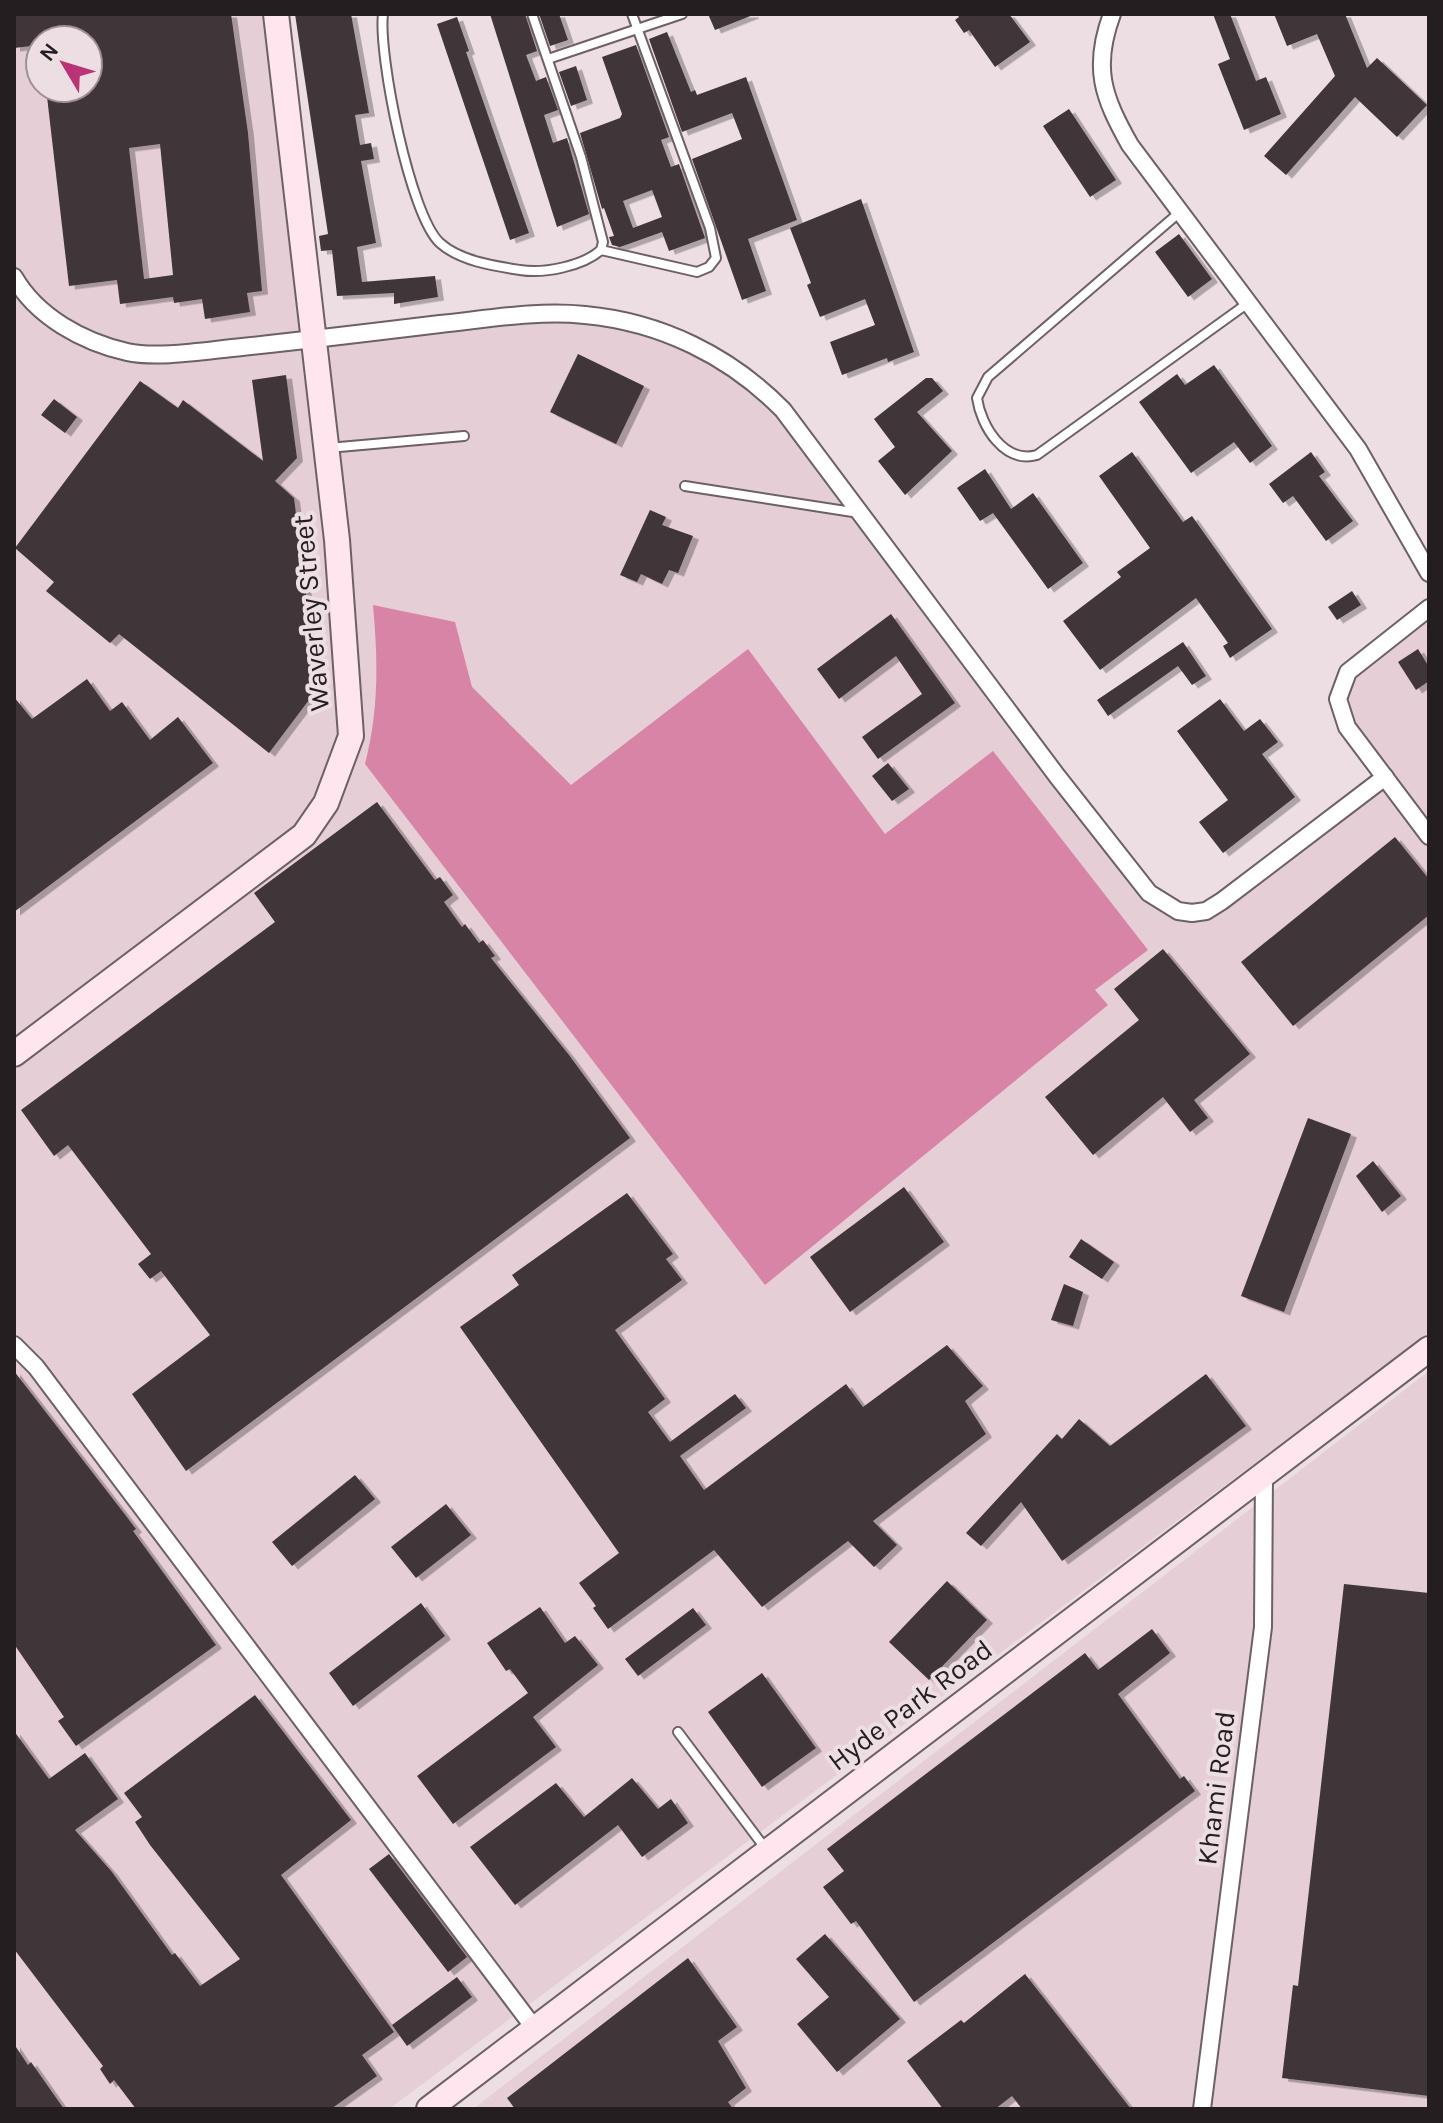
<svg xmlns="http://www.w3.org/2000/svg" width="1443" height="2123" font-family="Karla,sans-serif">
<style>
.built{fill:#e5ced6;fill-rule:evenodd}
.forest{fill:#d884a6}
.building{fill:#403539;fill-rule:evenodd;filter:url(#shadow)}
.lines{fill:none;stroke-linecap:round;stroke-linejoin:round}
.lane-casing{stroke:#6d6165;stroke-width:12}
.street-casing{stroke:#6d6165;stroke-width:20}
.secondary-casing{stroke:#6d6165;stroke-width:28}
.lane{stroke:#fff;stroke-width:8}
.street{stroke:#fff;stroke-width:16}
.secondary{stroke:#fee5ee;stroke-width:24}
.labels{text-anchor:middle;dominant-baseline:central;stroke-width:8;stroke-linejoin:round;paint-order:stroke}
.street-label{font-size:28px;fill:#241e20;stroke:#eddee3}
</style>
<defs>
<filter id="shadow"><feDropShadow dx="6" dy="3.5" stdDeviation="0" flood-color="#0004"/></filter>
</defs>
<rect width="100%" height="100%" fill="#eddee3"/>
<g class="built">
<path d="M14 14H271L311 345 565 318 619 326 670 342 752 388 779 416 1145 896 1168 915 1197 919 1389 777 1350 725 1341 699 1351 673 1429 615V1333L389 2109H14ZM40 40H88V88H40Z"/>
<path d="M1429 1371V2109H473Z"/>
</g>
<path class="forest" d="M373 605 455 622 472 687 571 785 748 649 885 834 993 751 1148 950 1095 990 1108 1005 765 1285 365 764C379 710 378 660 373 605Z"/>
<g class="building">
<path d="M14 14H231L248 133 262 291 247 293 250 312 205 319 202 299 174 303 173 297 120 304 117 280 69 286 46 88H88V40H40V45L14 48ZM160 144 173 275 144 279 129 148Z"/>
<path d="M295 14H351L369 113 355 115 360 145 371 143 374 159 361 161 376 243 357 247 362 282 435 276 438 297 394 304V293L337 296 332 250 321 251 319 236 328 234Z"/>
<path d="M490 14H525L537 51 526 55 536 81 546 77 558 110 544 115 553 143 567 138 589 214 557 227Z"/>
<path d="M539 14H559L568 40 550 46Z"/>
<path d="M708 14H753V15L715 30Z"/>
<path d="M957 14H1009L1030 42 995 67 969 30 964 33 955 20 959 17Z"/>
<path d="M1213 14H1230L1256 81 1266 77 1281 114 1244 130 1218 64 1230 59Z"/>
<path d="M1274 14H1345L1367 68 1377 58 1427 105 1397 137 1355 97 1286 175 1264 156 1335 76 1317 34 1287 46Z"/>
<path d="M457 17 469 51 466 52 529 233 510 240 437 24Z"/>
<path d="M667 32 691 92 695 90 697 95 746 77 797 220 748 239 766 291 742 300 692 159 742 139 732 113 682 132 649 39Z"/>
<path d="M636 45 669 137 661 140 671 167 679 164 705 238 669 251 662 232 620 247 612 245 609 237 614 236 604 208 602 209 580 133 620 118 622 114 602 57ZM652 190 662 217 633 228 623 201Z"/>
<path d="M576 66 587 100 571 106 559 72Z"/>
<path d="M1069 109 1116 180 1090 197 1043 126Z"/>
<path d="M861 199 914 352 888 362 887 358 842 375 830 342 875 325 865 299 820 317 807 285 811 283 790 228Z"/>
<path d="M1179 234 1212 279 1188 297 1155 252Z"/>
<path d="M578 354 644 386 616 444 550 412Z"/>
<path d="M1214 365 1272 446 1250 463 1234 442 1191 473 1139 402 1177 374 1185 385Z"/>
<path d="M286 375 297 458 275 481 294 498 318 688 269 753 119 634 110 643 46 591 54 582 15 548 140 381 178 408 183 400 263 461 252 380Z"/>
<path d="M926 378H932L943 391 917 412 952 451 905 495 878 461 895 447 874 419Z"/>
<path d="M54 399 77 417 65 433 41 415Z"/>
<path d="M1132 452 1183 522 1192 516 1272 629 1230 658 1223 646 1228 643 1196 598 1100 670 1063 621 1121 577 1117 572 1150 548 1099 476Z"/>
<path d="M1311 452 1325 472 1319 476 1353 521 1326 541 1293 496 1283 503 1269 484Z"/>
<path d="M985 469 1011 509 1033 493 1083 563 1048 589 993 513 980 521 957 488Z"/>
<path d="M650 510 666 517 662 525 693 536 678 573 669 570 662 584 641 574 637 582 620 575Z"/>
<path d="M1352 591 1361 605 1337 620 1328 607Z"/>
<path d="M891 614 955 703 878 759 862 737 922 694 896 656 839 699 817 669Z"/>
<path d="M1183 642 1206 676 1192 685 1178 666 1108 716 1097 700Z"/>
<path d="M1418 649 1429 667V681L1416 690 1398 662Z"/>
<path d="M87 679 110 711 122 702 150 740 178 717 213 763 14 912V697L32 719Z"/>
<path d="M1220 699 1244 731 1260 719 1278 742 1262 754 1295 797 1223 853 1199 822 1228 800 1177 731Z"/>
<path d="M888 763 909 789 892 801 872 776Z"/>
<path d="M377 802 435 880 440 877 453 895 444 902 462 927 465 924 479 943 483 940 495 956 491 958 569 1055 630 1138 186 1471 132 1394 210 1335 161 1271 150 1279 138 1264 151 1254 68 1145 54 1156 21 1110 275 922 254 893Z"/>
<path d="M1395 837 1429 879V915L1293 1026 1241 962Z"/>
<path d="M1163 949 1250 1054 1194 1100 1208 1118 1190 1132 1163 1097 1093 1155 1045 1097 1139 1020 1114 989Z"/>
<path d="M1308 1118 1351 1134 1284 1312 1241 1296Z"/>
<path d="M1373 1161 1401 1196 1382 1212 1356 1176Z"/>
<path d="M904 1187 944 1242 850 1312 810 1257Z"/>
<path d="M627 1193 673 1254 666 1259 682 1280 615 1330 665 1399 648 1412 670 1442 735 1394 746 1408 680 1456 704 1490 846 1384 863 1407 947 1345 983 1386 965 1401 986 1434 873 1521 897 1545 874 1567 848 1541 762 1607 714 1550 608 1629 593 1608 596 1606 579 1583 619 1553 460 1327 519 1285 512 1275Z"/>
<path d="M1081 1239 1114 1262 1102 1279 1069 1257Z"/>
<path d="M1064 1284 1083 1292 1073 1326 1051 1320Z"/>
<path d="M14 1371 120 1508 136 1529 133 1531 216 1645 76 1746 58 1721 64 1717 14 1644Z"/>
<path d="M1206 1374 1246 1426 1062 1561 1021 1502 981 1546 966 1533 1057 1434 1062 1439 1079 1419 1110 1446Z"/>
<path d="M355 1475 375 1499 292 1566 272 1542Z"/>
<path d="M446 1504 471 1535 416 1578 391 1547Z"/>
<path d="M947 1581 987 1620 929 1680 889 1642Z"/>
<path d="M1344 1584 1429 1593V2096L1282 2078 1293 1985 1298 1986Z"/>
<path d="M421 1603 445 1636 353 1706 329 1673Z"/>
<path d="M540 1607 565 1643 575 1636 598 1665 533 1717 556 1747 453 1824 417 1776 528 1693 510 1669 506 1671 487 1643Z"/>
<path d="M693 1608 706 1625 638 1676 625 1659Z"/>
<path d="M1152 1629 1170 1653 1118 1694 1180 1779 1184 1776 1195 1791 914 2002 856 1921 851 1924 823 1887 844 1871 827 1849 1085 1653 1098 1670Z"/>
<path d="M762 1673 816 1748 762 1787 708 1712Z"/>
<path d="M255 1695 351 1820 281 1875 394 2032 362 2055 377 2076 331 2109H136L114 2080 110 2084 100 2069 103 2066 14 1949V1731L49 1779 85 1753 118 1799 75 1830 112 1872 172 1955 175 1953 200 1986 240 1959 150 1845 135 1822 142 1817 124 1793Z"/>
<path d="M632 1778 658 1809 671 1799 688 1823 642 1857 618 1825 515 1905 470 1847 556 1783 584 1817Z"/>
<path d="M389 1854 467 1957 448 1972 369 1869Z"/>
<path d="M825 1934 900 2019 837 2072 797 2024 829 1997 796 1959Z"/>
<path d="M688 1958 737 2027 718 2041 746 2088 728 2102 733 2109H515L507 2098Z"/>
<path d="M1025 1974 1131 2109H1022L1012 2096 995 2109H943L907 2061 961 2020 964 2023Z"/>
<path d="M457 1977 472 1997 407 2046 392 2025Z"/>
<path d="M14 2044 28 2065 31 2062 64 2109H14Z"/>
</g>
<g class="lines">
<defs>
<g id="lane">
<path d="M383 14C378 54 410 216 440 243 460 261 494 266 520 270 544 274 583 266 601 250L603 242 581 157 532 14"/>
<path d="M548 59 682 14"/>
<path d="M1180 212 988 377 977 398C981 426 1004 464 1037 455L1248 303"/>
<path d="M601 250 697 272 709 267 716 258 710 228 632 14"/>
<path d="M328 448 464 436"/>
<path d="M685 486 859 513"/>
<path d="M678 1732 765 1848"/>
</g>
<g id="street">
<path d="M1112 14C1092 68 1103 97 1130 145L1358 449 1429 573"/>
<path d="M14 277C37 317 83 342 127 352 158 359 209 350 242 347 308 340 374 332 440 324 488 319 537 310 585 315 661 322 730 356 783 410L1057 776 1149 893 1178 911 1192 913 1206 911 1222 901 1385 777"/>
<path d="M1429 608 1348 672 1338 699 1347 727 1429 836"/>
<path d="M14 1345 36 1367 535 2029"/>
<path d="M1202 2109 1263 1627 1264 1472"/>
</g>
<g id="secondary">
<path d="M14 1054 304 835 326 803 351 736 337 540 276 14"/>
<path d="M429 2109 1429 1349"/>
</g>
</defs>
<use href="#lane" class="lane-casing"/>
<use href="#street" class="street-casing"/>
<use href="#secondary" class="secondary-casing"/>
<use href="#lane" class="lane"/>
<use href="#street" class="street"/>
<use href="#secondary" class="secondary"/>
</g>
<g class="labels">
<g class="street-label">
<text transform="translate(311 613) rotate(-95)">Waverley Street</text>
<text transform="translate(910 1705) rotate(-37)">Hyde Park Road</text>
<text transform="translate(1216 1788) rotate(-83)">Khami Road</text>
</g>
</g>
<rect width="1443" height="2123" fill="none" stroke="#241e20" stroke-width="32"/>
<g transform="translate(64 64) rotate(308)"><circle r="38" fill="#eddee3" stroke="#9d9195" stroke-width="2"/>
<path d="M0-6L14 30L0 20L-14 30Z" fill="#ba3376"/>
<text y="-12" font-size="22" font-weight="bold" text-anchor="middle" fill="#241e20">N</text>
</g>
</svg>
